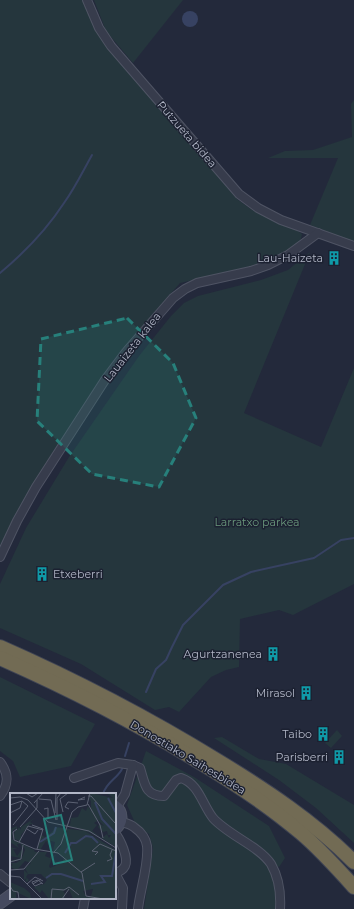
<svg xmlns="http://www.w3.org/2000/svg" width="354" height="909" font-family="Montserrat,sans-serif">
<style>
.green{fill:#25363d}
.water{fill:#374262}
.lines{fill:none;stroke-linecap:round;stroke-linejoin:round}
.stream{stroke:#374262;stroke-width:2}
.street-casing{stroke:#4f5464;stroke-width:10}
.secondary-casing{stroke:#4f5464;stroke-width:13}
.highway-casing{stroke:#3f4454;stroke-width:16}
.street{stroke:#373c4c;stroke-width:8}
.secondary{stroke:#454a5f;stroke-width:11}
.highway{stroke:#726b54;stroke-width:14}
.marked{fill:#27807b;fill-opacity:0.2;stroke:#27807b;stroke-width:3;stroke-dasharray:8 5;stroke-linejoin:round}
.labels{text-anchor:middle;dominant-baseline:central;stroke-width:3;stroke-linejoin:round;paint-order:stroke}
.street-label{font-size:11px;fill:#b2b7c7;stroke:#1c2131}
.poi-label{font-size:11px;fill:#b2b7c7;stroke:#1c2131;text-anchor:end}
.park-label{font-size:11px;fill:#6a987c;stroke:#1c2131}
.inset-river{fill:none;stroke:#374262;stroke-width:2}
.inset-road{fill:none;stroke:#5c6273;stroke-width:1}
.view{fill:#27807b;fill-opacity:0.15;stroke:#27807b;stroke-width:2}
.inset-edge{fill:none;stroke:#b2b7c7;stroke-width:2}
</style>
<rect width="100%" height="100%" fill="#23293b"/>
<g class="green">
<path d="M0 0H83L102 39 237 199 252 210 295 229 302 234 300 243 258 266 180 283 115 358 19 509 0 545Z"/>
<path d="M94 0H183L133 63 106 31Z"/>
<path d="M354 100V242L310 225 338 158H268L285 151 313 150 352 137 351 104Z"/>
<path d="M310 252 244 413 321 447 354 368V584L293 615 279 610 240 619 239 667 226 670 211 677 179 712 169 707 155 710 81 664 0 628V584L26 528 69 457 139 356 171 316 184 303 198 296 261 280 288 270Z"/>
<path d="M0 677 95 724 71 766 20 777 13 761 0 751Z"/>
<path d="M337 730 342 736 331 748 325 743Z"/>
<path d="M222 737 259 759 286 764 354 805V843L316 808 279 780 214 738Z"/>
<path d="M146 751 194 777 269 826 285 858 279 867 264 859 274 876 277 890V909H144L153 848 149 834 136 825 127 805Z"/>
</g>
<circle class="water" cx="190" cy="19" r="8"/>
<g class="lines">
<g class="stream">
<path d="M0 273C24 253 47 229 64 203 75 188 83 171 92 155"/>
<path d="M146 692 156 669 166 660 172 647 183 625 223 585 251 572 314 558 341 540 354 538"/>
<path d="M125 756 129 743"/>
<path d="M103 794C107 781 117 779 122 769"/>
</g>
<defs>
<g id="street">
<path d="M87 0 99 28 111 46 239 194 258 208 281 220 354 246"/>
<path d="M0 557 17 521 36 487 105 380 126 352 173 298 185 289 197 283 251 271 268 265 288 255 318 233"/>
<path d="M0 762C9 774 9 784 0 796"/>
<path d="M133 765 140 768C145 784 145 796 164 796L176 780 181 778C199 784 202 804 213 818 228 835 259 846 271 864 279 878 281 893 280 909"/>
<path d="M74 778 118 763 133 765 125 794 117 807"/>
<path d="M121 822C126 823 131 824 135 828 141 832 146 839 147 846 149 864 140 890 138 909"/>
<path d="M115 833C120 839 129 858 125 866 123 870 119 872 115 873"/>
<path d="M115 873 123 888 122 909"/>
<path d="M0 874 11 883"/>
<path d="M83 909 85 898"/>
</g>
<g id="secondary">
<path d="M115 806C123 812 123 822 115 829"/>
<path d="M0 903 11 895"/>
</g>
<g id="highway">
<path d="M0 647C75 680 148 718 218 761 266 790 314 822 354 862"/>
<path d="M0 658C68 688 133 721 196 760 233 782 268 805 301 833 320 849 337 868 354 887"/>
</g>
</defs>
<use href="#street" class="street-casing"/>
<use href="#secondary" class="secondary-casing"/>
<use href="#highway" class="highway-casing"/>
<use href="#street" class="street"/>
<use href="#secondary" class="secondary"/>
<use href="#highway" class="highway"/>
</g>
<path class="marked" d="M127 318 173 363 196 418 159 487 92 474 37 421 41 339Z"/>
<defs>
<symbol id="building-bare" viewBox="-9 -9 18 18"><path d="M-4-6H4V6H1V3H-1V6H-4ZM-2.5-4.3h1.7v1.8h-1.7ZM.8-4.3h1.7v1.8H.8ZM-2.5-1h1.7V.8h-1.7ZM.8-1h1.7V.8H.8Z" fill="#0f9aa8" stroke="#1c2131" stroke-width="2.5" paint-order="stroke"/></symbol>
</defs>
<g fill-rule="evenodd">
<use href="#building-bare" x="324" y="248" width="20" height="20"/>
<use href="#building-bare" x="32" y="564" width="20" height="20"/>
<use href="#building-bare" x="263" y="644" width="20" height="20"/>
<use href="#building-bare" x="296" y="683" width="20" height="20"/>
<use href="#building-bare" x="313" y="724" width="20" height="20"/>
<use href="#building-bare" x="329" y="747" width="20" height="20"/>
</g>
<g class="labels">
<g class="street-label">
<text transform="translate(187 134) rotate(49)">Putzueta bidea</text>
<text transform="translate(132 347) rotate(-52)">Lauaizeta kalea</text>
<text transform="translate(188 757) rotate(31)">Donostiako Saihesbidea</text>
</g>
<g class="poi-label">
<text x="323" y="258">Lau-Haizeta</text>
<text x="53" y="574" text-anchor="start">Etxeberri</text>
<text x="262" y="654">Agurtzanenea</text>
<text x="295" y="693">Mirasol</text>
<text x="312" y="734">Taibo</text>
<text x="328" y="757">Parisberri</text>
</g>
<g class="park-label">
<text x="257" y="522">Larratxo parkea</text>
</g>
</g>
<g transform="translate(10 793)">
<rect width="106" height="106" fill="#23293b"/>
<path d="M81 0 103 5 97 0H106V54L87 42 49 30 60 32 61 25 68 24 72 15 76 18 78 13 81 18V8L79 6ZM86 25 94 33 90 31 88 34 93 39 97 38 98 42H101L99 45 97 41 92 45 82 38 87 32 84 30 87 28ZM26 24 20 29 23 31H20L11 42V49L3 45 6 35 3 37 2 46 24 57 25 59H37L35 63 40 65 41 59H44L43 63 47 62 43 64 39 73 40 75 52 70 54 65 44 58 50 55 56 37 50 53 43 58 45 49 41 48 40 54 36 48 30 57 28 55 31 42 35 44 42 39 45 34 75 38 106 57V106H78L77 104 81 103 83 96 73 98 78 106H63L59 96 53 98 55 101 54 106H41V103L39 106 32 97 30 100 24 94 34 91 37 87 31 81H18L16 84 19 87 17 89 15 88 17 85 14 87V77L18 81 15 75 21 70 15 68 7 77 0 74 3 72 0 70H6L11 67 15 57 13 52V59L11 65 9 67 6 68 2 69 0 68 11 65 0 63V54L8 56H3L7 63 12 56 11 51H7L9 55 0 49V36L7 33V37L9 34 11 37V34ZM0 89 14 95 20 100 21 106 6 99V106H0Z" fill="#25363d" fill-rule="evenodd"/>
<path class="inset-river" d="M98 5 106 20M85 9 92 26 106 41M30 49 44 40 46 34M55 60 61 50H66L76 43 82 44 88 50M36 85 42 81H51L73 88M81 91 95 89 91 83H102L106 59"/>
<path class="inset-road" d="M16 0 22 4 28 0M78 3H81L105 30M75 4 68 7 75 6M0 5 10 4 18 7 38 29 79 38 106 55M29 6 41 7 46 27M24 10 33 0M78 11 90 32 93 45M0 12 12 8 18 13 3 32M34 16 38 15V26M59 16 55 14 58 9 68 10M53 19 50 6 58 0M0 20 10 15 12 8M45 20 46 0M47 27V5L51 0M22 32 33 36 27 56M10 34 27 15V7M7 36 3 39 4 47 25 56 48 60 72 80 76 103 93 106M17 36 25 41 28 37M9 49 18 33 33 37M44 59 51 51 62 19 68 14 77 12 80 0M85 62 88 59 82 58 90 51 106 58M97 68 102 66 100 62 102 57M0 69 11 66 13 52M0 77 14 76 29 58M71 79 85 70M0 83 10 84 32 106M31 86 23 91 25 93 32 90M17 91 25 84 33 88M23 91 22 89 28 87 33 91M0 93 3 98 8 99 9 106M41 106 42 96 54 97 59 94 69 102M52 106 59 96"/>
<path class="view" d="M51 22 62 67 44 71 34 26Z"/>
<rect width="106" height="106" class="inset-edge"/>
</g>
</svg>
